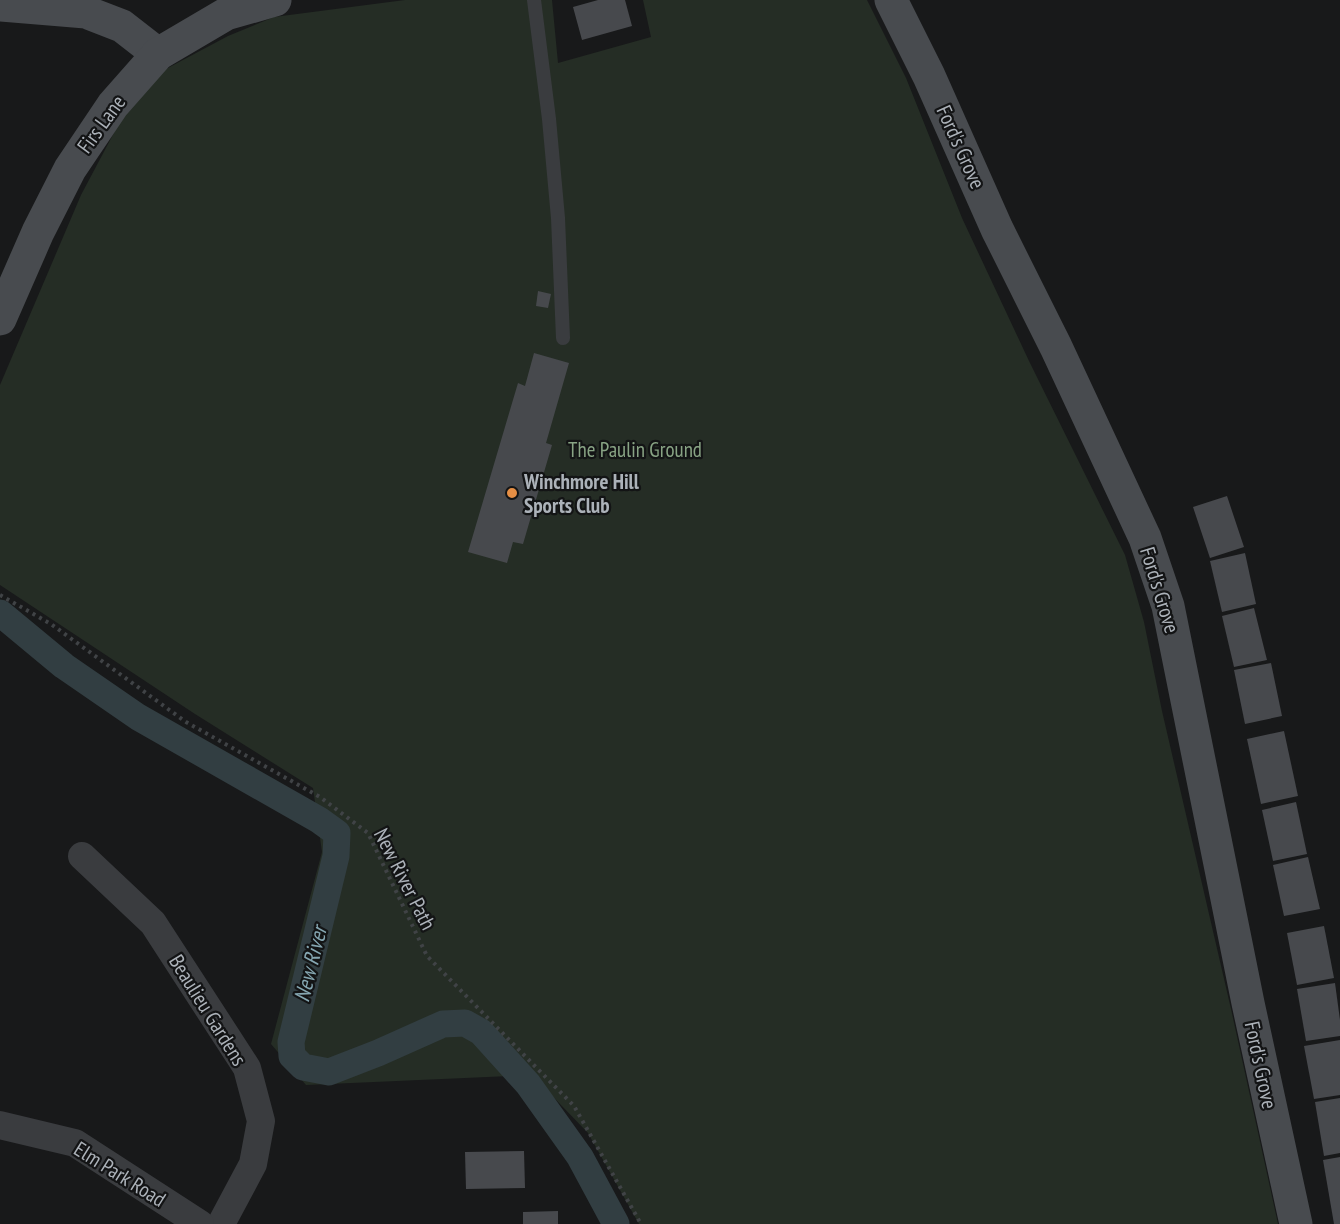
<svg xmlns="http://www.w3.org/2000/svg" width="1340" height="1224" font-family="'PT Sans Narrow',sans-serif">
<style>
.green{fill:#252d25}
.lines{fill:none;stroke-linecap:round;stroke-linejoin:round}
.canal{stroke:#323e42;stroke-width:27}
.building{fill:#47494d}
.path{stroke:#404346;stroke-width:4;stroke-dasharray:3 4.5;stroke-linecap:butt}
.lane{stroke:#3a3c3f;stroke-width:14}
.street{stroke:#3a3c3f;stroke-width:28}
.secondary{stroke:#484b4f;stroke-width:33}
.poi-dot{fill:#e68f45;stroke:#131415;stroke-width:2}
.labels{text-anchor:middle;dominant-baseline:central;stroke-width:4.5;stroke-linejoin:round;paint-order:stroke}
.street-label{font-size:21px;fill:#acb2b9;stroke:#131415}
.park-label{font-size:21px;fill:#88a384;stroke:#131415}
.poi-label{font-size:21px;font-weight:bold;fill:#acb2b9;stroke:#131415;text-anchor:start}
.water-label{font-size:22px;font-style:italic;fill:#85a6b1;stroke:#131415}
</style>
<rect width="100%" height="100%" fill="#18191a"/>
<path class="green" d="M405 0H552L558 63 651 37 643 0H867L906 78 962 218 1029 361 1125 555 1144 622 1162 711 1231 1009 1278 1224H639L588 1133 532 1075 306 1085 271 1044 322 852 313 788 195 714 0 585V385L81 195 125 112 166 69 228 36 274 17Z"/>
<g class="lines">
<path class="canal" d="M0 613 64 666 138 717 319 820 337 833 336 856 291 1042 292 1056 303 1067 329 1072 378 1053 443 1024 465 1023 481 1032 528 1084 580 1157 616 1224"/>
</g>
<g class="building">
<path d="M598 0H625L632 26 582 40 573 7Z"/>
<path d="M538 291 551 294 548 308 536 306Z"/>
<path d="M534 353 569 363 546 443 552 445 523 544 513 542 507 563 468 552 518 383 525 386Z"/>
<path d="M1227 496 1244 547 1210 558 1193 507Z"/>
<path d="M1245 553 1256 604 1222 612 1210 561Z"/>
<path d="M1254 608 1267 660 1234 667 1222 616Z"/>
<path d="M1271 663 1282 716 1245 724 1234 670Z"/>
<path d="M1284 731 1298 796 1261 804 1247 739Z"/>
<path d="M1296 802 1307 854 1273 861 1262 810Z"/>
<path d="M1308 857 1320 909 1284 916 1273 865Z"/>
<path d="M1324 926 1334 978 1297 985 1287 933Z"/>
<path d="M1335 983 1340 1020V1036L1306 1041 1297 989Z"/>
<path d="M1340 1040V1095L1314 1099 1304 1046Z"/>
<path d="M1340 1098V1153L1324 1156 1315 1102Z"/>
<path d="M524 1151 525 1188 466 1189 465 1152Z"/>
<path d="M1340 1157V1224H1334L1323 1160Z"/>
<path d="M558 1211V1224H523V1212Z"/>
</g>
<g class="lines">
<path class="path" d="M0 595 51 624 186 722 320 797 368 833 427 956 574 1106 641 1224"/>
<path class="lane" d="M534 0 549 119 558 218 563 338"/>
<g class="street">
<path d="M82 856 153 923 247 1068 261 1121 253 1164 221 1224"/>
<path d="M0 1125 75 1143 200 1224"/>
</g>
<g class="secondary">
<path d="M891 0 929 76 997 229 1056 347 1145 538 1168 606 1248 1003 1296 1224"/>
<path d="M0 5 86 12 122 26 158 54"/>
<path d="M0 319 38 232 70 169 113 105 158 54 226 14 275 0"/>
</g>
</g>
<circle class="poi-dot" cx="512" cy="493" r="6"/>
<g class="labels">
<g class="street-label">
<text transform="translate(101 124) rotate(-54)">Firs Lane</text>
<text transform="translate(961 147) rotate(66)">Ford's Grove</text>
<text transform="translate(1160 590) rotate(73)">Ford's Grove</text>
<text transform="translate(405 879) rotate(63)">New River Path</text>
<text transform="translate(208 1010) rotate(58)">Beaulieu Gardens</text>
<text transform="translate(1261 1065) rotate(78)">Ford's Grove</text>
<text transform="translate(120 1174) rotate(32)">Elm Park Road</text>
</g>
<g class="park-label">
<text x="635" y="449">The Paulin Ground</text>
</g>
<g class="poi-label">
<text x="524" y="481">Winchmore Hill<tspan x="524" dy="24">Sports Club</tspan></text>
</g>
<g class="water-label">
<text transform="translate(310 964) rotate(-76)">New River</text>
</g>
</g>
</svg>
